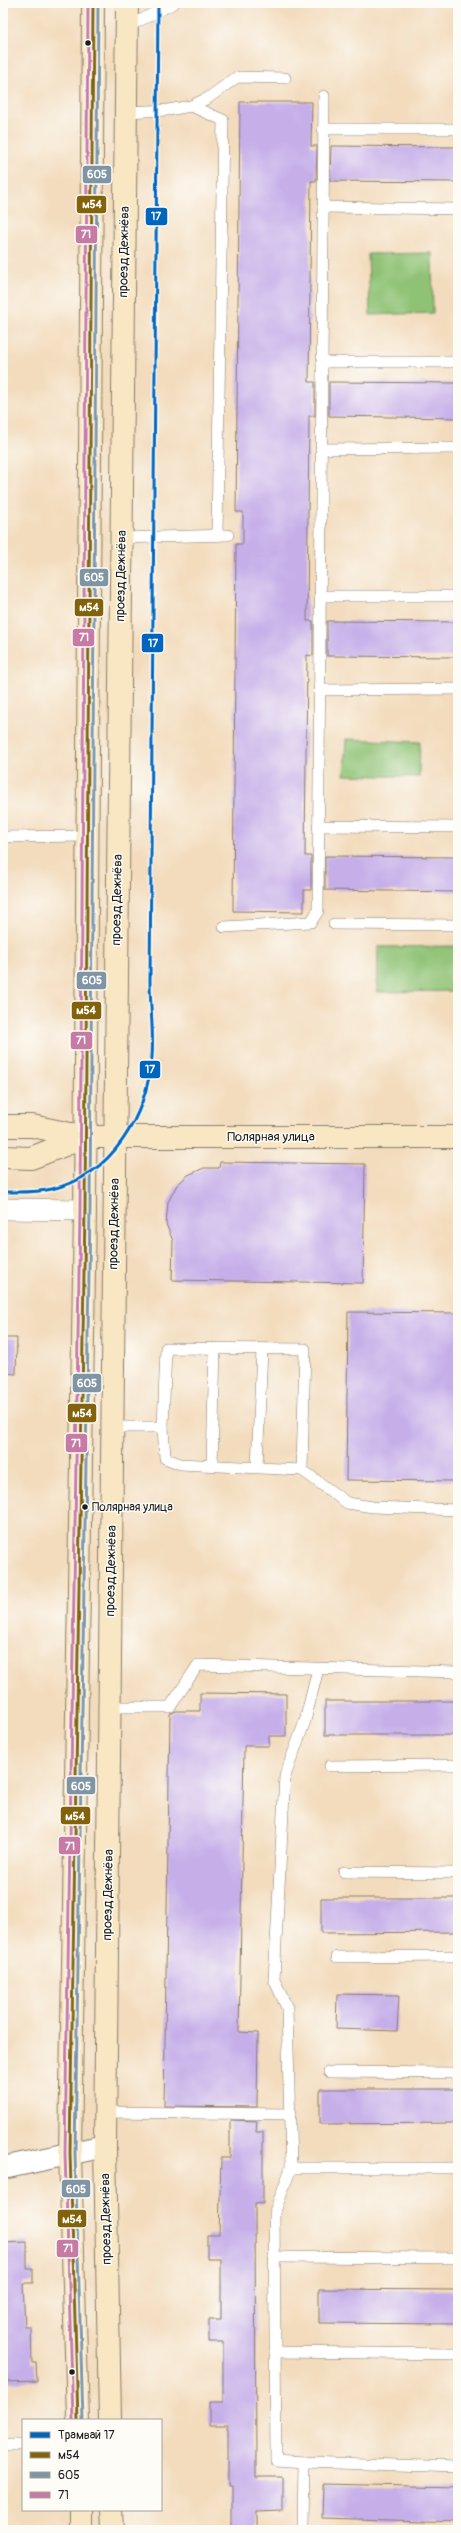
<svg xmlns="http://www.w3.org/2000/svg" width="461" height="2533" font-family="Pangolin,sans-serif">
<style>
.green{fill:#8fc274;stroke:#566f48}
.building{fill:#c6afe9}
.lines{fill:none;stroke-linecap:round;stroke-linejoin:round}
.service-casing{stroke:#887c6c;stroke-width:12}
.minor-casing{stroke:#887c6c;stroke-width:22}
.tertiary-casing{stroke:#887c6c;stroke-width:24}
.secondary-casing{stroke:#887c6c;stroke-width:24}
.service{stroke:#fff;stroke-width:11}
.minor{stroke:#fff;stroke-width:21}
.tertiary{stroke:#fff;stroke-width:22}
.secondary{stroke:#f9e7c3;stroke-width:22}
.bus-1-casing{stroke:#fdfcf7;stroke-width:6}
.bus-2-casing{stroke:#fdfcf7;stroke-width:6}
.bus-3-casing{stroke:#fdfcf7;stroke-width:6}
.bus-1{stroke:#82630c;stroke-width:3}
.bus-2{stroke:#8095a4;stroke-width:3}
.bus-3{stroke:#c67aa4;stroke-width:3}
.tram-1-casing{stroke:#fdfcf7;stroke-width:6}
.tram-1{stroke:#0065bd;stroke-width:3}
.bus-dot{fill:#1c1c1c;stroke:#fdfcf7;stroke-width:1.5}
.labels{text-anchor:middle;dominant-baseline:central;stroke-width:3;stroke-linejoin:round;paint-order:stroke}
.bus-label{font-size:12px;fill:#1c1c1c;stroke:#fdfcf7;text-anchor:start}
.street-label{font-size:13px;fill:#1c1c1c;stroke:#fdfcf7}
.line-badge{stroke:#fdfcf7;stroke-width:1.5}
.badge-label{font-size:11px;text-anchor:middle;font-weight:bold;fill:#fff}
</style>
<rect width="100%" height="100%" fill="#fdfcf7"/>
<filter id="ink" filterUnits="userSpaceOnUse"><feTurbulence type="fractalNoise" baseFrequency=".025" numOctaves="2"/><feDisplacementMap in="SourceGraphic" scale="8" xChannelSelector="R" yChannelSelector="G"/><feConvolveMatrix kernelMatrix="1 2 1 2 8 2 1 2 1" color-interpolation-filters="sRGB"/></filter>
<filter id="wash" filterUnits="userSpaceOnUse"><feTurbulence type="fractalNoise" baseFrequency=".012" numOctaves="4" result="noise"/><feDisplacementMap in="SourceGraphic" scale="16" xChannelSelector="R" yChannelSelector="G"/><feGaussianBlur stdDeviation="0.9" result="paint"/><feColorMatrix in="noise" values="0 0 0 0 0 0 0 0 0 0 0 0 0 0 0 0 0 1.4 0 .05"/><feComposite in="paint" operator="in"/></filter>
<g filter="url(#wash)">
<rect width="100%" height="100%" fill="#f3dcbd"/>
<g class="green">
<path d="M432 253 433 313 370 315 368 254Z"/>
<path d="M346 739 420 742 419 777 344 775Z"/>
<path d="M458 946V991L377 992 378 947Z"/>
</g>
<g id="blocks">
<g class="building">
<path d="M240 102H312L311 146H317L316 181H311L309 382H315V416H309L307 621H313V656L307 655 305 856H311V890H304V912L233 911 236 544H243V512H236Z"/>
<path d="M331 146 458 147V182L330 181Z"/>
<path d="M329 382 458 383V418L329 416Z"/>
<path d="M327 621 458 622V657L327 656Z"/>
<path d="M325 856 458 857V892L325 890Z"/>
<path d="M220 1162 365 1164 363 1283 172 1280 173 1241 166 1224 168 1202 177 1185 188 1175 204 1168H219Z"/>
<path d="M348 1312 458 1313V1481L346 1480Z"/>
<path d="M3 1338H17L16 1374 3 1373Z"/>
<path d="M200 1693 286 1694V1736H269V1746H244L239 2032 258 2033 257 2107 164 2106 170 1714 176 1711H200Z"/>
<rect x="325" y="1701" width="133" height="34"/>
<path d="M321 1898H458V1932L321 1933Z"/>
<path d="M337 1994 399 1995 397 2031 336 2029Z"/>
<path d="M320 2089H458V2123L320 2124Z"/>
<path d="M230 2120 257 2121 256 2132H263V2204L255 2203 256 2477H283V2511L256 2512V2530H232V2486H228V2425H209V2402H223V2342H209V2319H221V2259H207V2235H219L221 2158H230Z"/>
<path d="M27 2242V2269H33V2283H23L25 2327H31L32 2363H36L37 2381 3 2382V2243Z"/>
<path d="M319 2289 458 2290V2324L319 2323Z"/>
<path d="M323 2484 458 2487V2522L322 2518Z"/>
</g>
</g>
</g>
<g filter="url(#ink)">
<use href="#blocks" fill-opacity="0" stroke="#887c6c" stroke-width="1"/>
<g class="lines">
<defs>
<g id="service">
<path d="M127 27 174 3"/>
<path d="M191 106 223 120 217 536"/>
<path d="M126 112 168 110 191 106 208 98 237 77 285 78"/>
<path d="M323 129H458"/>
<path d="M323 207 458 209"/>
<path d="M322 362H458"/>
<path d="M321 449 458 448"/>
<path d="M121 538 228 535"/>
<path d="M320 596H458"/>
<path d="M319 690 458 689"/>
<path d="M318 826 458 827"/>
<path d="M3 837 87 836"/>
<path d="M334 924 458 925"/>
<path d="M224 927 311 922 318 911 324 96"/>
<path d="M113 1427H163L165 1458 180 1464 302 1470"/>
<path d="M163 1427 166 1348 305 1349 302 1470 347 1503 373 1507 458 1510"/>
<path d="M212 1465 215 1348"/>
<path d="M257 1467 262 1349"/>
<path d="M110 1707H170L198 1665 458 1672"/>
<path d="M330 1766 458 1765"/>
<path d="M344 1872 458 1873"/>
<path d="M337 1957 458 1956"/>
<path d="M329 2072 458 2073"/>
<path d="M106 2112 290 2114"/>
<path d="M291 2168H458"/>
<path d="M274 2257 458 2258"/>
<path d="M275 2352 458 2354"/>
<path d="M3 2445H23"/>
<path d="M304 2462 458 2467"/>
<path d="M303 2530 304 2462 276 2460 274 2214 291 2168 287 2008 274 1979 285 1776 305 1721 318 1669"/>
</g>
<path id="minor" d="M3 1209 85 1210"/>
<path id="tertiary" d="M3 2168 105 2146"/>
<g id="secondary">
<path d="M3 1126H32L85 1137H458"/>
<path d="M3 1157 31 1158 85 1137"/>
<path d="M78 2420 70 2153 85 1210 93 3"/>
<path d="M110 2420 105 2146 127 3"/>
<path d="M81 2510V2530"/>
<path d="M111 2510 112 2530"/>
</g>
</defs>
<use href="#service" class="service-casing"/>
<use href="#minor" class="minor-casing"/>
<use href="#tertiary" class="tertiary-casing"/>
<use href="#secondary" class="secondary-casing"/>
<use href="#service" class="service"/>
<use href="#minor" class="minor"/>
<use href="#tertiary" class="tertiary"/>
<use href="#secondary" class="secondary"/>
<defs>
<path id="bus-1" d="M78 2420 70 2153 85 1210 93 3"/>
<path id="bus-2" d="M83 2420 75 2153 90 1210 98 3"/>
<path id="bus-3" d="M73 2420 65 2153 80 1210 88 3"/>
</defs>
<use href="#bus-1" class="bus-1-casing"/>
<use href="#bus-2" class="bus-2-casing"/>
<use href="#bus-3" class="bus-3-casing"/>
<use href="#bus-1" class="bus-1"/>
<use href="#bus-2" class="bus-2"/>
<use href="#bus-3" class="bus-3"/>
<defs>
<path id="tram-1" d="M3 1192C19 1192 36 1193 52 1189 113 1175 146 1116 152 1057 154 1032 150 1006 150 981L158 3"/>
</defs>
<use href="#tram-1" class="tram-1-casing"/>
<use href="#tram-1" class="tram-1"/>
</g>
</g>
<g class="bus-dot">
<circle cx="88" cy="43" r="3.5"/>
<circle cx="85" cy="1507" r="3.5"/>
<circle cx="72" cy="2372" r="3.5"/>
</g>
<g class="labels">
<g class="bus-label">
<text x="92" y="1507">Полярная улица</text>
</g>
<g class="street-label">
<text transform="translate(124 252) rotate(-89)">проезд Дежнёва</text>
<text transform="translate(121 576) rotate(-89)">проезд Дежнёва</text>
<text transform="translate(117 900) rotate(-89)">проезд Дежнёва</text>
<text x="271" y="1137">Полярная улица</text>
<text transform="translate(114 1224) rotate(-89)">проезд Дежнёва</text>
<text transform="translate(111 1571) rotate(-89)">проезд Дежнёва</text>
<text transform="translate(108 1895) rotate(-89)">проезд Дежнёва</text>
<text transform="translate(106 2219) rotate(-91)">проезд Дежнёва</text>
</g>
</g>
<g class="line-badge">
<rect x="82" y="165" width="30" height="19" rx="4" fill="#8095a4"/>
<rect x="76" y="195" width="31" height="19" rx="4" fill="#82630c"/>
<rect x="145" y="207" width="23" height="19" rx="4" fill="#0065bd"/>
<rect x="75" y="225" width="23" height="19" rx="4" fill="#c67aa4"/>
<rect x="79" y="568" width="30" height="19" rx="4" fill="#8095a4"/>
<rect x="74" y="598" width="30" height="19" rx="4" fill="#82630c"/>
<rect x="72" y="628" width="23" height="19" rx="4" fill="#c67aa4"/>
<rect x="141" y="633" width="23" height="20" rx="4" fill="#0065bd"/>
<rect x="76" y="971" width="31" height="19" rx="4" fill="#8095a4"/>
<rect x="71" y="1001" width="31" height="19" rx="4" fill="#82630c"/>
<rect x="70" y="1031" width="23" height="19" rx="4" fill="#c67aa4"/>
<rect x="139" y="1060" width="22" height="19" rx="4" fill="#0065bd"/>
<rect x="72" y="1373" width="30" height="20" rx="4" fill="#8095a4"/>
<rect x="67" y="1403" width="30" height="20" rx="4" fill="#82630c"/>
<rect x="65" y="1433" width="23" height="20" rx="4" fill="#c67aa4"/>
<rect x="66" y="1776" width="30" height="19" rx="4" fill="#8095a4"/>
<rect x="60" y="1806" width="31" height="19" rx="4" fill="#82630c"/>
<rect x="58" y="1836" width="23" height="19" rx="4" fill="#c67aa4"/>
<rect x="61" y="2179" width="30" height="19" rx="4" fill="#8095a4"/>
<rect x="57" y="2209" width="30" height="19" rx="4" fill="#82630c"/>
<rect x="56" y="2239" width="23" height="19" rx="4" fill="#c67aa4"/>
</g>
<g class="badge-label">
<text x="97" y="178">605</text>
<text x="92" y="208">м54</text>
<text x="156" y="220">17</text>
<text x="86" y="238">71</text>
<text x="94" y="581">605</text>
<text x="89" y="611">м54</text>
<text x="84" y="641">71</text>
<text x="153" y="647">17</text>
<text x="92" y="984">605</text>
<text x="86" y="1014">м54</text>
<text x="81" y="1044">71</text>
<text x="150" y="1073">17</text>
<text x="87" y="1387">605</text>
<text x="82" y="1417">м54</text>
<text x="76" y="1447">71</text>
<text x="81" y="1790">605</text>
<text x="75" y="1820">м54</text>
<text x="70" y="1850">71</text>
<text x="76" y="2193">605</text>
<text x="72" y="2223">м54</text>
<text x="68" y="2252">71</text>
</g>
<rect width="461" height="2533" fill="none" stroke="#fdfcf7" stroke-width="16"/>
<rect x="22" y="2419" width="140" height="92" fill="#fdfcf7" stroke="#a3a29f"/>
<rect x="30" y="2432" width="20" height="6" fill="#0065bd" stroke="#a3a29f"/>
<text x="58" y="2439" font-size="12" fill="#1c1c1c">Трамвай 17</text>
<rect x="30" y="2452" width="20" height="6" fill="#82630c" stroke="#a3a29f"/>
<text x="58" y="2459" font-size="12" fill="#1c1c1c">м54</text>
<rect x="30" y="2472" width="20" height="6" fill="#8095a4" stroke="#a3a29f"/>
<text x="58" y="2479" font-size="12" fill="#1c1c1c">605</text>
<rect x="30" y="2492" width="20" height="6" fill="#c67aa4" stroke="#a3a29f"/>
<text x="58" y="2499" font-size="12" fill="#1c1c1c">71</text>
</svg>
